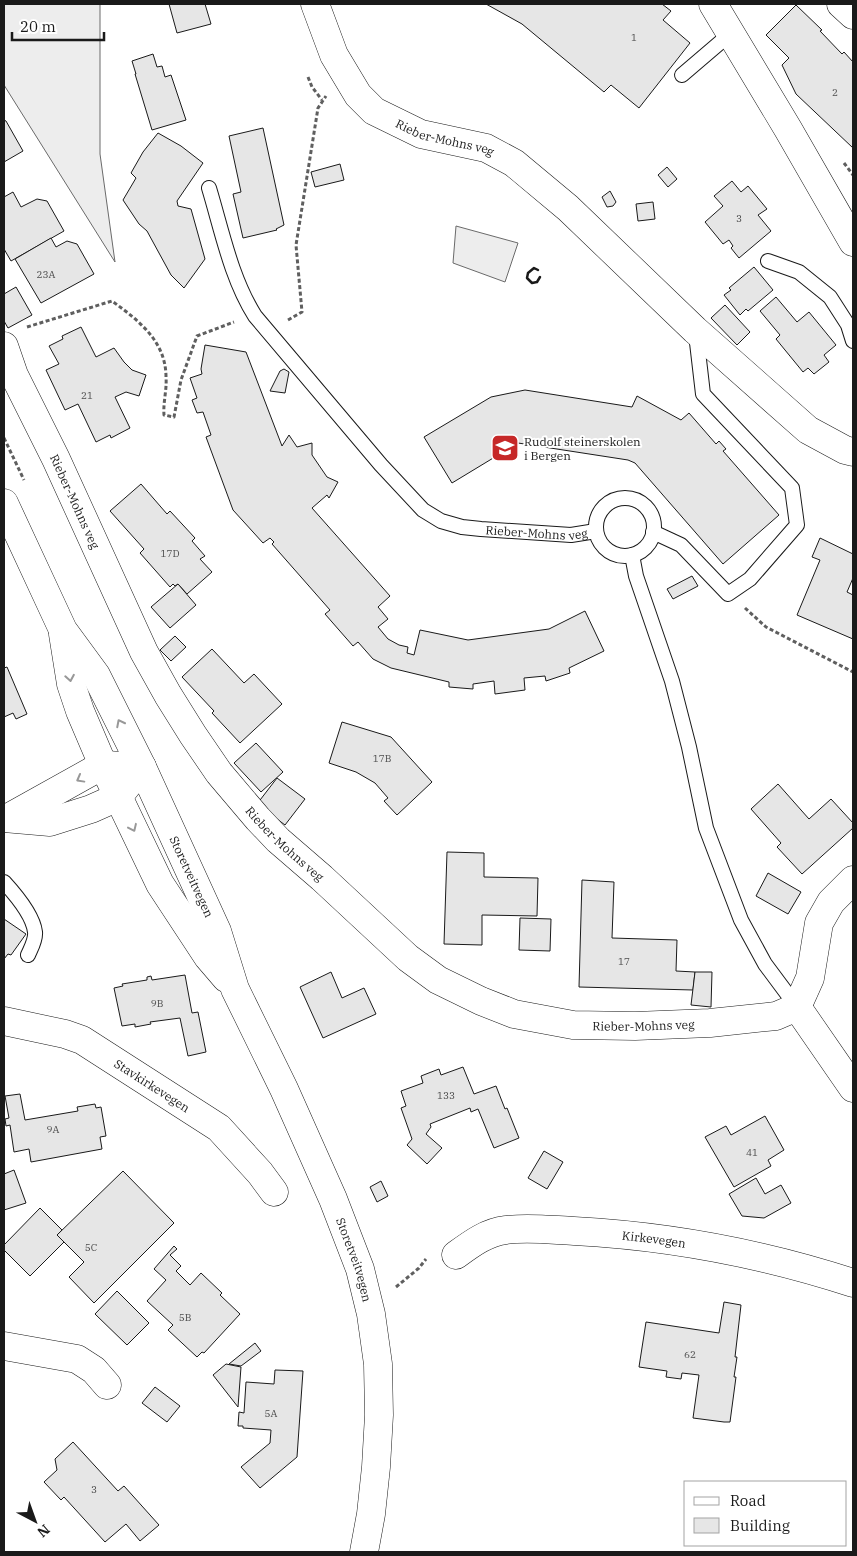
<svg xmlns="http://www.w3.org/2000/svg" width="857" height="1556" font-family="'IBM Plex Serif',serif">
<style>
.built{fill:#ededed;stroke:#6a6a6a}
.building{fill:#e6e6e6;stroke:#1a1a1a}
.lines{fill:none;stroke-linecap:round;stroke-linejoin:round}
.service-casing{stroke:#1a1a1a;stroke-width:16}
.minor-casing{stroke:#1a1a1a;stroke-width:29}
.secondary-casing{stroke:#1a1a1a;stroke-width:29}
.primary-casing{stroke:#1a1a1a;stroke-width:29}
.path{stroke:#5f5f5f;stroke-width:3;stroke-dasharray:4 2.5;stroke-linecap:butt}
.service{stroke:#fff;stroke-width:14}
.minor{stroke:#fff;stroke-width:28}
.secondary{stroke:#fff;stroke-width:28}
.primary{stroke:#fff;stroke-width:28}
.wall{stroke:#1a1a1a;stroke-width:2.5}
.oneway{stroke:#989898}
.labels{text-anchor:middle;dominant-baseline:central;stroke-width:4;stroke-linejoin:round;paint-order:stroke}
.number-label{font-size:10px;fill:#4d4d4d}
.street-label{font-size:12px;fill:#1a1a1a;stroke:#fff}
.poi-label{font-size:12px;fill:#1a1a1a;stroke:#fff;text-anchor:start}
</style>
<rect width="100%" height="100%" fill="#fff"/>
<g class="built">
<path d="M4 4H100V154L115 262 4 85Z"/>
<path d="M456 226 518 243 505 282 453 263Z"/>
</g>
<g class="building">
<path d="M169 4H205L211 24 177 33Z"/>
<path d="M486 4H662L671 11 663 20 690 43 639 108 611 85 604 92 522 24Z"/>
<path d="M796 5 822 30 820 31 842 54 844 52 853 62V148L796 94 782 65 789 58 766 35Z"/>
<path d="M153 54 157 67 162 66 165 77 171 75 186 120 152 130 135 74H136L132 61Z"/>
<path d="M4 120 6 121 23 151 4 162Z"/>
<path d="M263 128 284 225 276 229 277 230 243 238 233 194 241 192 229 136Z"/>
<path d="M158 133 181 146 203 163 177 201 178 206 191 209 205 259 184 288 171 275 147 231 139 224 123 200 136 178 131 173 143 152Z"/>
<path d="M340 164 344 180 315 187 311 172Z"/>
<path d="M667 167 677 179 668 187 658 175Z"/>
<path d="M732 181 741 192 748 186 767 209 758 215 771 231 739 258 731 248 733 246 729 240 723 244 705 222 723 206 714 196Z"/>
<path d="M610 191 616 202 613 206 607 207 602 197Z"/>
<path d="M13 192 21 207 37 199 47 201 64 231 11 261 4 249V197Z"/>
<path d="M653 202 655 219 638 221 636 204Z"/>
<path d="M51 238 56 247 67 241 77 244 94 274 41 303 15 259Z"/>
<path d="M754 267 773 290 748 311 746 309 740 315 724 295 731 290 729 288Z"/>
<path d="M16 287 32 315 8 328 4 321V294Z"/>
<path d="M776 297 797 322 809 312 836 345 824 355 829 362 814 374 808 368 803 372 776 339 780 335 760 311Z"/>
<path d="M725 305 750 332 737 345 711 318Z"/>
<path d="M81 327 96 357 114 348 124 362 132 370 146 375 139 396 126 392 115 397 130 428 111 438 110 435 96 442 78 404 65 410 46 370 59 364 49 346 63 339 62 336Z"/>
<path d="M205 345 246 352 282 446 289 435 297 447 312 443V455L327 477 338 482 329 498 327 495 312 508 390 596 378 607 388 619 378 627 388 639 399 645 408 647 407 653 414 655 420 630 468 640 549 629 585 611 604 651 569 668 570 673 546 681 545 676 524 678 525 690 495 694 494 681 473 684V689L449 687V682L391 668 373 659 358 642 353 646 325 614 330 610 272 544 274 542 270 538 263 543 233 510 206 437 211 435 203 412 197 413 192 400 197 398 190 378 202 374 201 369Z"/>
<path d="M284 369 289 372 285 393 270 391 280 371Z"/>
<path d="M525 390 632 407 637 396 681 420 689 413 716 444 719 441 726 449 723 451 779 515 723 564 635 463 628 460 518 443 452 483 424 437 491 397Z"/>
<path d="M141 484 167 514 170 511 195 538 192 541 205 556 200 559 212 572 187 594 178 584 175 586 173 584 170 587 140 553 144 549 110 511Z"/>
<path d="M820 538 853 554V578L847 592 853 595V639L797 615 820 560 812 557Z"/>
<path d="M692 576 698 586 673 599 667 589Z"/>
<path d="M178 584 196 605 170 628 151 607Z"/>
<path d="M175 636 186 647 171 661 160 650Z"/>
<path d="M212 649 244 683 254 674 282 704 240 743 212 713 214 711 182 677Z"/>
<path d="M7 667 27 714 16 719 13 713 4 717V668Z"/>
<path d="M342 722 391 737 432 782 397 815 384 801 388 798 375 783 356 772 329 763Z"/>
<path d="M256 743 283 772 261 792 234 763Z"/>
<path d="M277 778 305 799 285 825 257 804Z"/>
<path d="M778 784 809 819 831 799 853 823V828L802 874 777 847 781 843 751 809Z"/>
<path d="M447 852 484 853V877L538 878 537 916 482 915V945L444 944Z"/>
<path d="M768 873 801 892 788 914 756 896Z"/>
<path d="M582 880 614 882 612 938 677 940 676 971 695 972 693 990 579 987Z"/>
<path d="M520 918 551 919 550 951 519 950Z"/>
<path d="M4 919 26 934 11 955 8 954 4 959Z"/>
<path d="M331 972 342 998 364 988 376 1014 323 1038 300 987Z"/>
<path d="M695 972H712L711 1007 691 1005Z"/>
<path d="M185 975 192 1013 198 1012 206 1052 188 1056 180 1018 150 1022 151 1024 135 1027V1024L122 1026 114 988 123 986 122 984 147 980V977L151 976 152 980Z"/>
<path d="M463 1067 474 1094 496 1086 505 1109 507 1108 519 1138 494 1148 478 1109 471 1112 470 1108 430 1124 431 1127 426 1134 442 1148 427 1164 407 1145 412 1139 401 1108 406 1106 401 1091 423 1083 421 1076 439 1069 441 1075Z"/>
<path d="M20 1094 25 1120 78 1111 77 1107 95 1104 96 1108 101 1107 106 1136 100 1137 102 1149 31 1162 29 1149 14 1152 10 1125 6 1126 5 1119 9 1118 5 1096Z"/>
<path d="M765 1116 784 1150 768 1160 771 1166 734 1187 705 1137 726 1126 731 1135Z"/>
<path d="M544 1151 563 1162 547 1189 528 1178Z"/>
<path d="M14 1170 26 1203 4 1210V1174Z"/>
<path d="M123 1171 174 1223 94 1303 69 1277 84 1262 57 1235Z"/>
<path d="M756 1178 765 1194 781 1185 791 1203 764 1218 742 1216 729 1194Z"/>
<path d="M381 1181 388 1196 377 1202 370 1187Z"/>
<path d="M40 1208 62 1230 57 1235 64 1242 30 1276 4 1250V1245Z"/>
<path d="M174 1246 177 1249 170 1255 181 1266 176 1271 190 1285 201 1273 222 1293 220 1295 240 1314 204 1353 202 1352 197 1357 168 1330 173 1325 147 1301 166 1280 154 1269Z"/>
<path d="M117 1291 149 1323 127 1345 95 1314Z"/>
<path d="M724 1302 741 1305 735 1357H737L734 1377H736L730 1422H724L693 1418 699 1375 682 1373 681 1379 666 1377 667 1371 639 1367 646 1322 719 1333Z"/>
<path d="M255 1343 261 1351 241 1366 229 1364Z"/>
<path d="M226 1364 241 1367 238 1407 213 1375Z"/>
<path d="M275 1370 303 1371 297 1457 260 1488 241 1467 270 1443 271 1430 243 1428V1426H238L239 1412 244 1413 246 1382 274 1384Z"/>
<path d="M155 1387 180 1406 167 1422 142 1403Z"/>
<path d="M73 1442 118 1491 124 1486 159 1525 140 1541 126 1524 105 1542 64 1497 61 1500 44 1482 57 1470 55 1459Z"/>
</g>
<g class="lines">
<defs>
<g id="service">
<path d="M682 75 730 34"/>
<path id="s1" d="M209 188C222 231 231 278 255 316L381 465 423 510 441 521 462 527 481 529 571 535 596 531"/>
<path d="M768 261 799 272 830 297 848 325 853 341"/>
<circle cx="625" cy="527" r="29"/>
<path d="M653 532 681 545 728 594 750 579 797 525 792 488 703 394 696 334"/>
<path d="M632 555 636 576 672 681 689 747 706 828 741 920 765 964 797 1007"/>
<path d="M4 882C15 894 33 915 35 932 36 940 31 948 28 955"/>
</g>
<g id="minor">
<path id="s2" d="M315 4 334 55 358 95 374 111 421 134 486 148 514 163 568 208 695 330 808 430 845 450 853 452"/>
<path d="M713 4 788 129 853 242"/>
<path id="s3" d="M4 346 14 375 56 459 144 652 168 695 193 735 219 773 258 819 278 840 322 878 408 958 438 980 481 1001 514 1014 573 1025 635 1026 710 1023 776 1016 797 1007 810 978 819 923 831 902 853 880"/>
<path d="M4 818 50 822 91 809 118 797 142 767"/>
<path d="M8 818 103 765 126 766"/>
<path d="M797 1007 853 1088"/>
<path id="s4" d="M4 1021 65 1034 82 1040 219 1128 260 1173 274 1192"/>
<path id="s5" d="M456 1255C471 1244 487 1232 506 1230 528 1227 552 1230 574 1231 668 1236 764 1254 853 1283"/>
<path d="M4 1346 77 1359 94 1370 107 1385"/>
</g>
<path id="secondary" d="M841 4 853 15"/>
<g id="primary">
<path id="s6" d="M4 503 63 630 96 675 142 767 217 931 235 989 284 1089 333 1199 360 1269 371 1314 378 1364 379 1415 376 1467 371 1514 364 1552"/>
<path d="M63 634 71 684 80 711 103 765 160 884 208 957 226 978"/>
</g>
</defs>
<use href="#service" class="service-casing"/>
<use href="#minor" class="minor-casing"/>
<use href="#secondary" class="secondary-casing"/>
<use href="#primary" class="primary-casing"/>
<g class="path">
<path d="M308 77 312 87 322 100"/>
<path d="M844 163 853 175"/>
<path d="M288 320 302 312 296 245 318 108 326 96"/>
<path d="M27 327 112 301C138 320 166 341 166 377 167 390 163 402 164 415L174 417 181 380 197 336 234 322"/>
<path d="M4 438 24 480"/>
<path d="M745 608 766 627 853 672"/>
<path d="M396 1287 419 1268 426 1259"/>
</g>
<use href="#service" class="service"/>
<use href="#minor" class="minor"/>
<use href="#secondary" class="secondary"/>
<use href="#primary" class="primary"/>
<path class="wall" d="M538 270 534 268 528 273 527 278 532 283 537 282 540 277"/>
</g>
<defs><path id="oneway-chevron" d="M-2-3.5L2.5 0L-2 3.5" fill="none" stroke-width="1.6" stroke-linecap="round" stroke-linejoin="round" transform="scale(1.25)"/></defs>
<g class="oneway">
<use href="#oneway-chevron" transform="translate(70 678) rotate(80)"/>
<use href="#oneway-chevron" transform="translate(120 723) rotate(-117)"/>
<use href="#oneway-chevron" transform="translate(80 779) rotate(151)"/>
<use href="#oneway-chevron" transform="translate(133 828) rotate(65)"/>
</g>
<defs>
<symbol id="school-square" viewBox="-11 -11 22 22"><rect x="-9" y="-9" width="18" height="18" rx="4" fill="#c62828" stroke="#fff"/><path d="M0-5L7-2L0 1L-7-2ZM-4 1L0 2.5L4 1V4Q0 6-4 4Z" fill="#fff"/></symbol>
</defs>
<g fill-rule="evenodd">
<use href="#school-square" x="489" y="432" width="32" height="32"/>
</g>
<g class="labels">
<g class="number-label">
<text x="634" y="37">1</text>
<text x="835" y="92">2</text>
<text x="739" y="218">3</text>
<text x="46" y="274">23A</text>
<text x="87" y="395">21</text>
<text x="170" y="553">17D</text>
<text x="382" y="758">17B</text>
<text x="624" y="961">17</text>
<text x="157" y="1003">9B</text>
<text x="446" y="1095">133</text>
<text x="53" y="1129">9A</text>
<text x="752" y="1152">41</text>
<text x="91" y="1247">5C</text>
<text x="185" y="1317">5B</text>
<text x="690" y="1354">62</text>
<text x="271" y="1413">5A</text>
<text x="94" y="1489">3</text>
</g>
<g class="street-label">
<text stroke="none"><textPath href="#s2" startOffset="200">Rieber-Mohns veg</textPath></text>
<text stroke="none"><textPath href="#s3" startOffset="171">Rieber-Mohns veg</textPath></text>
<text stroke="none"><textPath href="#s1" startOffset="511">Rieber-Mohns veg</textPath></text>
<text stroke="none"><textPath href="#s3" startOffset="576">Rieber-Mohns veg</textPath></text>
<text stroke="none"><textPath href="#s6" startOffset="419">Storetveitvegen</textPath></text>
<text stroke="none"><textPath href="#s3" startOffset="995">Rieber-Mohns veg</textPath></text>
<text stroke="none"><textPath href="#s4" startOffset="164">Stavkirkevegen</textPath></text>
<text stroke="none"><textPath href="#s5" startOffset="205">Kirkevegen</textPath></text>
<text stroke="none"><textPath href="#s6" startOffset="836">Storetveitvegen</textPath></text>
</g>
<g class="poi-label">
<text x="524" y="441">Rudolf steinerskolen<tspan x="524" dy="14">i Bergen</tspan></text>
</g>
</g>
<rect width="857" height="1556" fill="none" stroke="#1a1a1a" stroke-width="10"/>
<rect x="684" y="1481" width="162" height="65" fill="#ffffff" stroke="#a3a3a3"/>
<rect x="694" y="1497" width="25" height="8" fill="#ffffff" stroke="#a3a3a3"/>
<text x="730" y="1506" font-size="15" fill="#1a1a1a">Road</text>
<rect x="694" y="1518" width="25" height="15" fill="#e6e6e6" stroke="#a3a3a3"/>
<text x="730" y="1531" font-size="15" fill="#1a1a1a">Building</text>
<g transform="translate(35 1521) rotate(139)" stroke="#ffffff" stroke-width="4" paint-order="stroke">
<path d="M0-4L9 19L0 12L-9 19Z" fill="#1a1a1a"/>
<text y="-8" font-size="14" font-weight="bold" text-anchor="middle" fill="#1a1a1a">N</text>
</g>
<path d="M12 32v8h92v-8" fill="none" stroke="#1a1a1a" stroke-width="2.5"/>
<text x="20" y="32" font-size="15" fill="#1a1a1a" stroke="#ffffff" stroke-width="4" paint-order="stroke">20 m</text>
</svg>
